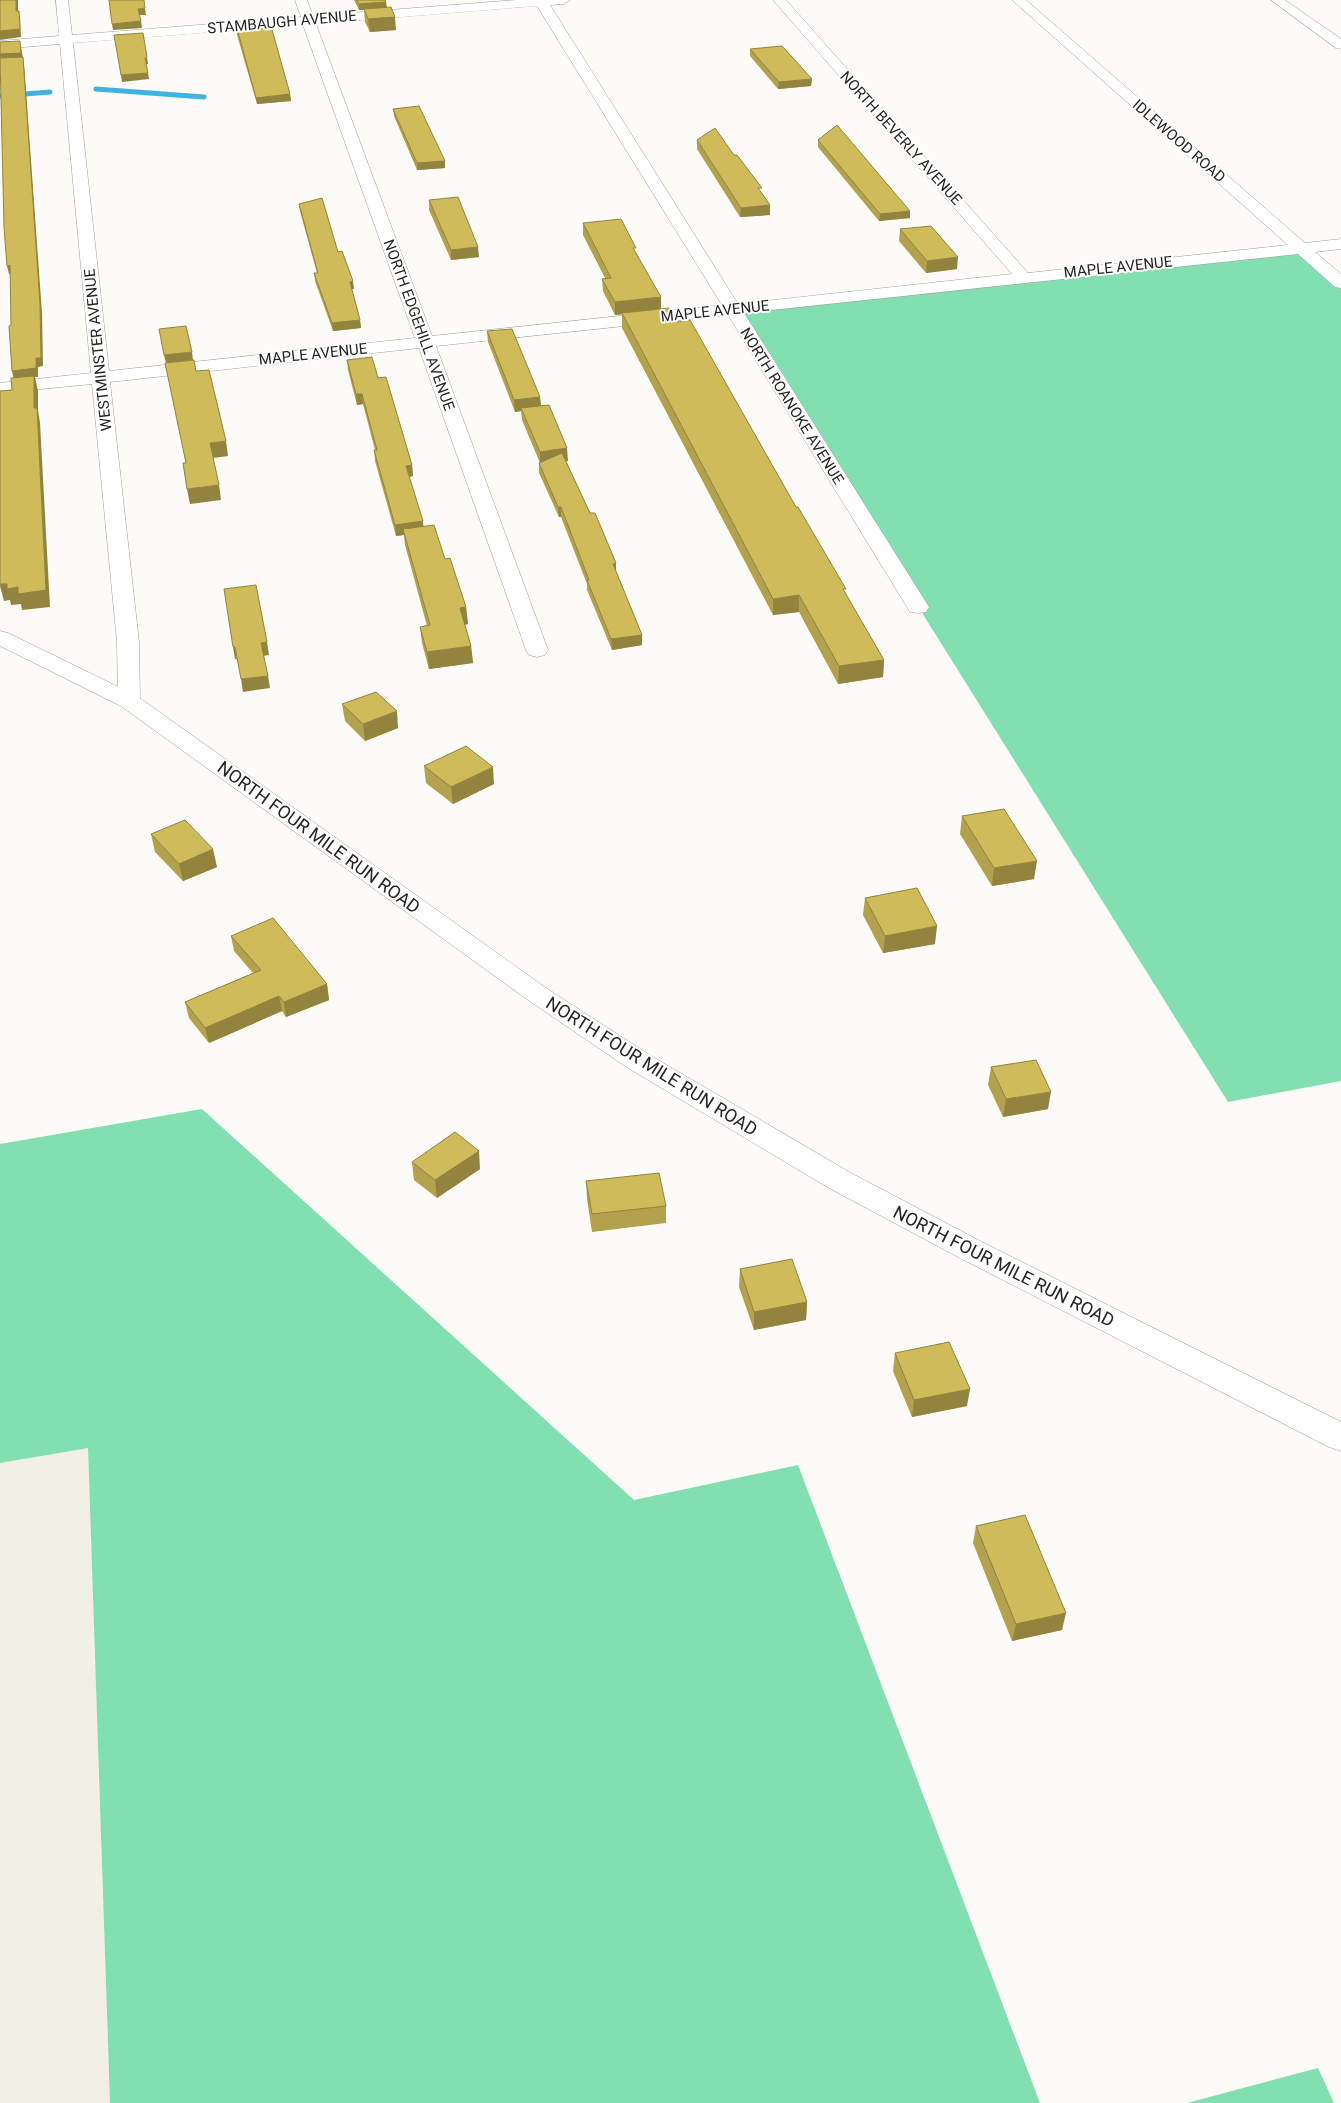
<svg xmlns="http://www.w3.org/2000/svg" width="1341" height="2103" font-family="Roboto,sans-serif">
<style>
.built{fill:#f2f0e5}
.green{fill:#82dfb0}
.lines{fill:none;stroke-linecap:round;stroke-linejoin:round}
.stream{stroke:#40b4e0;stroke-width:5}
.minor-casing{stroke:#a1a09d;stroke-width:1}
.tertiary-casing{stroke:#a1a09d;stroke-width:1}
.minor{fill:#fff;fill-rule:evenodd}
.tertiary{fill:#fff;fill-rule:evenodd}
.wall{fill:#b3a14d}
.shaded-wall{fill:#92833f}
.building{fill:#d0bb5a;stroke:#92833f}
.labels{text-anchor:middle;dominant-baseline:central;stroke-width:4;stroke-linejoin:round;paint-order:stroke}
.far-street-label{font-size:15px;fill:#242423;stroke:#fff}
.street-label{font-size:18px;fill:#242423;stroke:#fff}
</style>
<rect width="100%" height="100%" fill="#fcfbf7"/>
<path class="built" d="M88 1447 110 2103H0V1463Z"/>
<g class="green">
<path d="M1301 248 1341 283V1081L1228 1102 732 309Z"/>
<path d="M202 1109 634 1500 798 1465 1040 2103H110L88 1448 0 1463V1144Z"/>
<path d="M1318 2068 1334 2103H1187Z"/>
</g>
<g class="lines">
<g class="stream">
<path d="M96 89 204 97"/>
<path d="M0 96 50 92"/>
</g>
<defs>
<g id="minor">
<path d="M56 0H68L72 35 301 17 295 0H307L313 16 516 0H570L564 4 550 5 738 304 1012 274 773 0H786L1028 273 1288 245 1012 0H1026L1305 243 1341 239V249L1315 252 1341 274V288L1335 287 1298 254 744 313 929 607 926 612 918 613 910 612 907 607 728 315 436 346 548 650 545 655 537 657 529 655 526 650 419 348 110 382 139 642 140 701 137 706 129 708 121 706 118 701 117 642 92 384 0 393V383L91 373 60 44 0 49V41L59 36ZM537 6 722 305 432 336 316 24ZM303 25 415 338 109 371 73 43Z"/>
<path d="M1271 0H1285L1341 39V49L1336 48Z"/>
</g>
<path id="tertiary" d="M0 631 8 633 137 696 546 988 648 1054 849 1172 982 1242 1341 1422V1451L1329 1447 960 1258 829 1188 628 1068 528 1000 121 706 0 646Z"/>
</defs>
<use href="#minor" class="minor-casing"/>
<use href="#tertiary" class="tertiary-casing"/>
<use href="#minor" class="minor"/>
<use href="#tertiary" class="tertiary"/>
</g>
<g class="wall">
<path d="M354 0H385L386 7 396 30 370 32 365 22 364 10H359Z"/>
<path d="M237 28 290 94 291 101 257 104 237 35Z"/>
<path d="M750 49 812 79 811 86 778 89 750 56Z"/>
<path d="M393 109 445 161V168L417 170 394 116Z"/>
<path d="M697 140 770 215 740 217 697 149Z"/>
<path d="M818 140 910 218 879 221 818 147Z"/>
<path d="M429 200 479 257 451 260 429 210Z"/>
<path d="M299 204 338 252 354 289H352L360 320 361 328 333 331 315 281 314 273H317L300 211Z"/>
<path d="M583 223 636 253 661 297V309L677 322 845 594 884 660 883 677 838 684 799 612 773 615 622 328V314L615 315 603 291 602 279 605 278 583 235Z"/>
<path d="M900 229 957 269 926 273 899 241Z"/>
<path d="M487 331 540 397 541 406 568 461H566L616 572 642 635V645L612 650 587 590V584L561 517H559L539 473V463H540L522 420 521 411 515 412 488 342Z"/>
<path d="M347 360 378 378 412 465 413 476 409 477 423 526 445 559 466 607 468 624 465 625 471 646 473 663 429 669 422 643 420 627 427 626 405 545 404 535 396 536 375 461 374 450H375L363 404 357 405 348 370Z"/>
<path d="M342 704 398 728 365 741 345 721Z"/>
<path d="M424 766 494 784 453 804 426 783Z"/>
<path d="M962 816 1034 879 992 886 960 834Z"/>
<path d="M151 834 217 867 183 881 155 852Z"/>
<path d="M865 898 935 944 883 953 863 915Z"/>
<path d="M231 936 327 984 329 1000 286 1017 282 1011 209 1043 189 1018 185 1002 253 973 234 951Z"/>
<path d="M991 1067 1048 1109 1003 1117 988 1085Z"/>
<path d="M412 1162 480 1169 437 1198 414 1180Z"/>
<path d="M586 1181 666 1206V1223L592 1232 587 1199Z"/>
<path d="M740 1269 807 1302 806 1320 754 1330 739 1287Z"/>
<path d="M895 1353 967 1406 912 1417 893 1371Z"/>
<path d="M976 1526 1062 1630 1012 1641 973 1543Z"/>
</g>
<g class="shaded-wall">
<path d="M16 0H18V19L16 11Z"/>
<path d="M386 2 387 8 359 10V4Z"/>
<path d="M145 8 146 15H139L138 9Z"/>
<path d="M19 11 20 19 21 37 0 40V31Z"/>
<path d="M395 17 396 30 370 32 368 19Z"/>
<path d="M141 21 142 28 113 30 112 24Z"/>
<path d="M20 41 24 64 42 313 43 366 38 367V377H35L38 391V410L40 423 50 607 22 610 21 604 11 605 10 600 4 601 0 586 14 380 12 371 36 358 0 63V54Z"/>
<path d="M147 57 148 64H146L145 58Z"/>
<path d="M148 73 149 79 122 82 121 75Z"/>
<path d="M812 79 811 86 778 89 779 82Z"/>
<path d="M290 94 291 101 257 104 256 98Z"/>
<path d="M445 161V168L417 170V163Z"/>
<path d="M770 205V215L740 217 741 208Z"/>
<path d="M910 211V218L879 221 880 214Z"/>
<path d="M478 247 479 257 451 260V250Z"/>
<path d="M958 257 957 269 926 273 927 261Z"/>
<path d="M10 265 12 274H9L7 266Z"/>
<path d="M353 281 354 289H351L350 282Z"/>
<path d="M661 297V310L615 315V302Z"/>
<path d="M360 320 361 328 333 331 332 323Z"/>
<path d="M192 352 193 360 166 363 164 355Z"/>
<path d="M356 394H362L363 404 357 405Z"/>
<path d="M540 397 541 409 521 408V411L515 412 514 400Z"/>
<path d="M226 441 228 456 213 458 210 443Z"/>
<path d="M567 448 568 461 540 464V452Z"/>
<path d="M412 465 413 476 407 477 406 466Z"/>
<path d="M219 485 221 500 190 504 187 489Z"/>
<path d="M558 507H561V517H559Z"/>
<path d="M423 521 424 533 403 529 404 535 396 536 395 525Z"/>
<path d="M616 563V573L613 564Z"/>
<path d="M799 595V612L773 615V599Z"/>
<path d="M466 607 468 624 461 625 460 608Z"/>
<path d="M642 635V645L612 650 611 639Z"/>
<path d="M267 642 269 655 263 656 261 643Z"/>
<path d="M471 646 473 663 429 669 427 652Z"/>
<path d="M233 647H235L237 659H235Z"/>
<path d="M884 660 883 677 838 684 839 666Z"/>
<path d="M268 676 270 688 243 692 241 679Z"/>
<path d="M397 711 398 728 365 741 363 724Z"/>
<path d="M493 767 494 784 453 804 451 787Z"/>
<path d="M213 849 217 867 183 881 179 864Z"/>
<path d="M1037 861 1034 879 992 886 994 868Z"/>
<path d="M937 926 935 944 883 953 885 936Z"/>
<path d="M327 984 329 1000 286 1017 284 1002Z"/>
<path d="M279 996 282 1011 209 1043 205 1028Z"/>
<path d="M1051 1092 1048 1109 1003 1117 1006 1099Z"/>
<path d="M479 1151 480 1169 437 1198 435 1180Z"/>
<path d="M807 1302 806 1320 754 1330V1312Z"/>
<path d="M970 1389 967 1406 912 1417 914 1400Z"/>
<path d="M1066 1613 1062 1630 1012 1641 1016 1624Z"/>
</g>
<g class="building">
<path d="M0 0H16V11H19L20 29 0 31Z"/>
<path d="M109 0H144L145 8 138 9 141 21 112 24Z"/>
<path d="M357 0H385L386 2 359 4Z"/>
<path d="M391 7 395 17 368 19 364 9Z"/>
<path d="M271 26 290 94 256 98 237 28Z"/>
<path d="M143 33 147 57 145 58 148 73 121 75 114 35Z"/>
<path d="M20 41 21 53 0 54V42Z"/>
<path d="M782 46 812 79 779 82 750 49Z"/>
<path d="M23 57 40 304 41 358H36V368L12 371 9 326 11 325 10 265 7 266 4 227 0 58Z"/>
<path d="M419 106 445 161 417 163 393 109Z"/>
<path d="M837 125 910 211 880 214 818 140Z"/>
<path d="M715 128 734 155H737L762 188H758L770 205 741 208 697 140Z"/>
<path d="M458 197 478 247 451 250 429 200Z"/>
<path d="M322 198 338 252 342 251 353 281 350 282 360 320 332 323 314 273H318L299 204Z"/>
<path d="M621 219 636 248H633L661 297 615 302 602 279 611 278 583 223Z"/>
<path d="M931 226 958 257 927 261 900 229Z"/>
<path d="M669 308 677 322 690 320 796 507H798L846 589H843L884 660 839 666 799 595 773 599 622 313Z"/>
<path d="M186 326 192 352 164 355 159 329Z"/>
<path d="M512 329 540 397 514 400 487 331Z"/>
<path d="M372 357 378 378 386 377 412 465 406 466 423 521 395 525 374 450H377L362 394H356L347 360Z"/>
<path d="M194 360 196 371 209 370 226 441 210 443 219 485 187 489 183 463H186L165 363Z"/>
<path d="M34 376V408H37L46 590 18 594V587L7 589V584H0V391L12 390 11 378Z"/>
<path d="M549 405 567 448 540 452 521 408Z"/>
<path d="M562 453 590 513H595L616 563 613 564 642 635 611 639 587 580H589L561 507H558L539 463Z"/>
<path d="M434 525 445 559 450 558 466 607 460 608 471 646 427 652 420 627 430 625 403 529Z"/>
<path d="M256 585 267 642 261 643 268 676 241 679 235 647H233L224 589Z"/>
<path d="M376 692 397 711 363 724 342 704Z"/>
<path d="M466 746 493 767 451 787 424 766Z"/>
<path d="M1004 809 1037 861 994 868 962 816Z"/>
<path d="M185 820 213 849 179 864 151 834Z"/>
<path d="M917 888 937 926 885 936 865 898Z"/>
<path d="M273 918 327 984 284 1002 279 996 205 1028 185 1002 261 970 231 936Z"/>
<path d="M1036 1060 1051 1092 1006 1099 991 1067Z"/>
<path d="M455 1132 479 1151 435 1180 412 1162Z"/>
<path d="M659 1173 666 1206 592 1214 586 1181Z"/>
<path d="M792 1259 807 1302 754 1312 740 1269Z"/>
<path d="M949 1342 970 1389 914 1400 895 1353Z"/>
<path d="M1025 1515 1066 1613 1016 1624 976 1526Z"/>
</g>
<g class="labels">
<g class="far-street-label">
<text transform="translate(282 22) rotate(-5)">STAMBAUGH AVENUE</text>
<text transform="translate(901 138) rotate(48)">NORTH BEVERLY AVENUE</text>
<text transform="translate(1179 141) rotate(41)">IDLEWOOD ROAD</text>
<text transform="translate(1118 267) rotate(-6)">MAPLE AVENUE</text>
<text transform="translate(715 311) rotate(-6)">MAPLE AVENUE</text>
<text transform="translate(419 325) rotate(70)">NORTH EDGEHILL AVENUE</text>
<text transform="translate(98 350) rotate(-96)">WESTMINSTER AVENUE</text>
<text transform="translate(313 354) rotate(-6)">MAPLE AVENUE</text>
<text transform="translate(792 406) rotate(58)">NORTH ROANOKE AVENUE</text>
</g>
<g class="street-label">
<text transform="translate(319 837) rotate(36)">NORTH FOUR MILE RUN ROAD</text>
<text transform="translate(652 1066) rotate(32)">NORTH FOUR MILE RUN ROAD</text>
<text transform="translate(1004 1266) rotate(27)">NORTH FOUR MILE RUN ROAD</text>
</g>
</g>
</svg>
